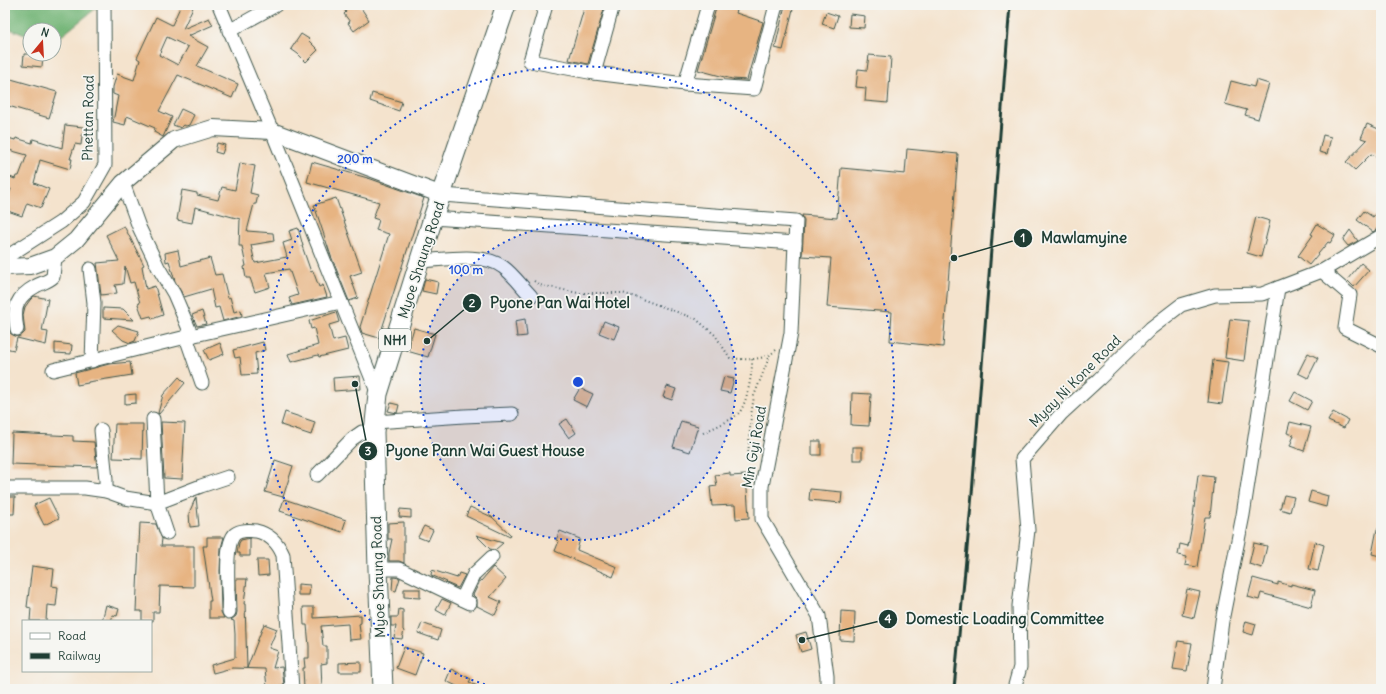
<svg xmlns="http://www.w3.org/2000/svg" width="1386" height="694" font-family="Delius,sans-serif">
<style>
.forest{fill:#75b678;stroke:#4a7a56}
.building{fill:#e7b482;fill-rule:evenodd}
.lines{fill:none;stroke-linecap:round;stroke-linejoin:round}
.minor-casing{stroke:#3f564b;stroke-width:15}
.major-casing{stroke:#3f564b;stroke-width:18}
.highway-casing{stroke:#3f564b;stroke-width:21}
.path{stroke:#3f564b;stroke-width:2;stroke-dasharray:1 3;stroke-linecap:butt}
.minor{stroke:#fff;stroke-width:13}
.major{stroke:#fff;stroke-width:16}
.highway{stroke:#fff;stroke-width:19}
.rail{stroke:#1f3d34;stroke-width:3}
.ring{fill:none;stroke:#1d4ed8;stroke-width:2;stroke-dasharray:2 4}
.labels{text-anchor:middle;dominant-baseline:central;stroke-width:3.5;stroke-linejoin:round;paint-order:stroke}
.shield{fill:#f6f6f2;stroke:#60746d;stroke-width:1}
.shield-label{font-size:13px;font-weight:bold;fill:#1f3d34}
.street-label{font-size:14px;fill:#1f3d34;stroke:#f6f6f2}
.centre{fill:#1d4ed8;stroke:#f6f6f2;stroke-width:2}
.ring-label{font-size:12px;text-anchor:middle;font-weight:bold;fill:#1d4ed8;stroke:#f6f6f2;stroke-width:3.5;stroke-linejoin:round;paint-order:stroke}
.leader{fill:none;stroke:#1f3d34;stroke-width:1.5}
.callout-dot{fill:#1f3d34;stroke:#f6f6f2;stroke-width:1.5}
.mark-label{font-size:12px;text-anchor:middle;font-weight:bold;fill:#fff}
.callout-label{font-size:15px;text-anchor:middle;font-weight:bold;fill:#1f3d34;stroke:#f6f6f2;stroke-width:3.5;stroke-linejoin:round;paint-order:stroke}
</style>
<rect width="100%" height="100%" fill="#f6f6f2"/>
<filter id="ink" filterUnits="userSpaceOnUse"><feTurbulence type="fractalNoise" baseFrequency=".025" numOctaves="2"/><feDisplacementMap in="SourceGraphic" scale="8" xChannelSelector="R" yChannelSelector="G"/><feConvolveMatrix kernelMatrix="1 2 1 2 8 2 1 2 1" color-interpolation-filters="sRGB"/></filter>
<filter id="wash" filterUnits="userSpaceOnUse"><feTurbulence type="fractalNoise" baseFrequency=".012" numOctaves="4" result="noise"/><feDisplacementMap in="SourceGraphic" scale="16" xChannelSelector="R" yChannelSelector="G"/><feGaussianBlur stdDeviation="0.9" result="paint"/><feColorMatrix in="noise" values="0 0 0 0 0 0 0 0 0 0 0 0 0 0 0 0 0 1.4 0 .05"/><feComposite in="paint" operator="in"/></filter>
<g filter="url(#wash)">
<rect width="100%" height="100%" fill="#f4e3cd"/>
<path class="forest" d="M5 5H100L54 42V30H30V37L5 27Z"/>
<g id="blocks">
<g class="building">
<path d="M181 5H194L183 29 209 18 213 25 188 36 208 47 197 66 238 84 232 98 178 75 159 111 172 117 163 137 154 132 155 128 127 116 125 125 113 122 118 96 113 94V87L117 74 134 80 140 60 137 58 156 17 172 25ZM167 37 188 47 178 65 159 55Z"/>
<path d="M341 5H359L369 20 354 31 348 23 350 22 344 14 346 12Z"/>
<path d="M585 5 604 9 588 64 569 60Z"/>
<path d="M717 5H739L736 13 763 22 747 80 732 79 698 70Z"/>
<path d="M785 5H794L783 50 775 48Z"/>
<path d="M826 12 838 16 834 28 822 24Z"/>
<path d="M850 14 865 16 864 28 849 27Z"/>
<path d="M301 34 309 39 308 40 318 50 306 62 298 54 291 49Z"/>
<path d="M24 54H43L42 67 23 65Z"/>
<path d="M869 55 891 57 888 103 865 101 866 88 856 87 858 69 867 70Z"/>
<path d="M11 79 57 92 49 118 5 105V100Z"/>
<path d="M1256 80 1269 84 1258 119 1245 115 1247 110 1225 104 1231 81 1254 87Z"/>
<path d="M372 93 402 102 399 111 370 101Z"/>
<path d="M181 109 194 115 189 125 186 126 184 125 181 128 173 125Z"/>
<path d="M1367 124 1381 130V158L1371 154 1355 170 1346 162 1367 140 1361 138Z"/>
<path d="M65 125 83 127 81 145 75 144 70 159H72L70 169 40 160 34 183 49 189 41 208 27 203 22 216 5 210V204L11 189 5 187V175L15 179 16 176H19L27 155 5 149V137L15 140 16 138 32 143 33 139 62 148Z"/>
<path d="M1323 135 1331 137 1327 154 1319 152Z"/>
<path d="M217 143 225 145 222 154 215 152Z"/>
<path d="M907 149 958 154 943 347 890 341 892 312 827 307 831 258 802 256 804 221 802 215 837 218 841 168 905 174Z"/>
<path d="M312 162 371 179 424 198 379 338 362 333 360 327 389 234 376 230 379 220 373 218 379 202 307 182Z"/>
<path d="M240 163 255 166 250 193 258 195 256 204H254L247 231 273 233 274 241 251 245 255 263 287 257 283 243 292 240 289 231 298 228 303 246H302L311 272 313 271 319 287 323 285 327 297 292 305 289 298 298 295 289 269 266 273 270 287 255 292 250 278H246L244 267 246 266 242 246H239L240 219 195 207 192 223 177 220 182 190 197 193V195L218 200 222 187 235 190Z"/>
<path d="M336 198 362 272 350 276 358 298 349 301 331 256 314 205Z"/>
<path d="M1381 206V223L1376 230 1373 232 1357 220 1364 211 1373 217Z"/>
<path d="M1256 217 1270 221 1261 257 1247 253Z"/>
<path d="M1317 224 1335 235 1330 243 1328 242 1309 265 1298 256 1313 235 1311 234Z"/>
<path d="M124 226 144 265 142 266 146 289 155 286 163 315 152 319 151 316 143 318 138 304 140 303 134 282 130 283 125 266 123 284 115 285 117 293 101 295 97 263 119 261 106 235Z"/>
<path d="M1350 230 1358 241 1348 246 1343 240Z"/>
<path d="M178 250 181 266 210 258 215 275 222 274 228 298 230 297 234 312 241 310 242 316 223 321 219 307 215 308 211 289 184 297 175 281 169 261 166 262 165 253Z"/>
<path d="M1361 263 1369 270 1354 287 1347 280Z"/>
<path d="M425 279 438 282 436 294 422 291Z"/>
<path d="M34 296 48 299 42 331 48 332 46 345 17 338 14 350 5 348V301L10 302 7 314 9 331 11 334 18 337 22 335 25 332 23 315 25 307 30 300Z"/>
<path d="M103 308 123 309 134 320 103 318Z"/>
<path d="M202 311 206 324 197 326 192 315Z"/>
<path d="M336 312 339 322 329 325 333 341 345 338 348 350 319 357 318 355 291 362 288 354 318 345 314 328 311 329 309 321Z"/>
<path d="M525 319 527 336 517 337 515 321Z"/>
<path d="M1230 319 1249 321 1244 361 1225 358Z"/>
<path d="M604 321 619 327 614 339 599 333Z"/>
<path d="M118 325 139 331 135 341 130 343 123 340 112 330Z"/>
<path d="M414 328 435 334 428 357 407 351Z"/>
<path d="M263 342 265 350 255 353 257 374 242 375 240 357 235 358 233 350Z"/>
<path d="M55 343 72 345 71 354 55 353Z"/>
<path d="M220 343 224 354 209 360 204 350Z"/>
<path d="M1308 353 1318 358 1308 378 1298 373Z"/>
<path d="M1213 360 1228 362 1222 404 1208 402Z"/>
<path d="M130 362 132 375 88 382V383L77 385 75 373 109 364Z"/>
<path d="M360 376 361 389 334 391 333 378Z"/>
<path d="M179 377 185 383 159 414 158 413 163 395Z"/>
<path d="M724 377 734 379 730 393 720 391Z"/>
<path d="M667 386 676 389 672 400 663 397Z"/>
<path d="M580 388 593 394 587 407 573 400Z"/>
<path d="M1295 392 1312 401 1307 410 1290 401Z"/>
<path d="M852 393 871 394 869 426 851 425Z"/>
<path d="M136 394V403L125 404V395Z"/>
<path d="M391 403 399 405 397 413 388 411Z"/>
<path d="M285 412 315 422 311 435 281 425Z"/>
<path d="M1333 412 1348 420 1344 428 1328 421Z"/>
<path d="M567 419 576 433 569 438 559 424Z"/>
<path d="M681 421 698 426 690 452 673 447Z"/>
<path d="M161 422 185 423 182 479 164 478Z"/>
<path d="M1290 422 1311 427 1304 451 1290 446 1294 435 1287 433Z"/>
<path d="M115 424H143L142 459 113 458Z"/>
<path d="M12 433 73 436V441L94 442 97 467 11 464Z"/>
<rect x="812" y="441" width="9" height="14"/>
<rect x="853" y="447" width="9" height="13"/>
<path d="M275 460 293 466 283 497 265 492Z"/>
<path d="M730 473V476L746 475 749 518 736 519 735 505 712 506 710 487 717 486 715 475Z"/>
<path d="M1198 475 1214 477 1210 517H1205L1197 567 1185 565 1187 557 1178 555 1180 544 1188 546 1192 525Z"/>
<path d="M810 489 842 492 841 503 809 500Z"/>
<path d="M1311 491 1328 496 1326 507 1308 502Z"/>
<path d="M1284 495 1294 497 1290 512 1280 509Z"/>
<path d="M5 497H15L14 514H5Z"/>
<path d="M196 497 199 526 190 527 189 513Z"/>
<path d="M49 498 59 518 44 525 34 505Z"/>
<path d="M284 499 346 520 342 532 280 511Z"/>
<path d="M470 507 492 517 511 535 510 537 466 516Z"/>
<path d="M400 509 411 510V518L399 517Z"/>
<path d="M404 522V563L399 561H389V553L392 539H388V523Z"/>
<path d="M140 523 156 524 162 539 161 546H194V587L160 586 159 612H153V621H142V611H136Z"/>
<path d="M424 526 433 530 428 541 418 537Z"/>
<path d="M1377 529H1381L1380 556 1372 554Z"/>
<path d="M560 531 580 539 577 550 617 567 613 577 555 551 559 541 556 540Z"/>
<path d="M476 535 503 543 495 550 490 549Z"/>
<path d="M207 537H224L221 548 220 571 221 612 224 618H209V601H211L203 546H207Z"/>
<path d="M250 538V556H240V553H237L239 543 241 540Z"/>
<path d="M1315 542 1324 545 1318 571 1309 569Z"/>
<path d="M1254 543 1267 546 1262 568 1249 564Z"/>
<path d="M257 560H268L269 575 258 576Z"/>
<path d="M32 566 54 569 52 586 58 587 56 606 47 605 46 621H30L31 608 27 607Z"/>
<path d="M493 567 506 579 490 597 501 602 495 615 477 606V599L473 595 480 581H481Z"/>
<path d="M432 570 457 578 459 573 465 575 458 588 446 583 447 582 431 575Z"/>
<path d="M393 577 400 578 396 591 392 590Z"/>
<path d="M1253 578 1278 585V582L1291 586V584L1315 590 1311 607 1261 593 1259 600 1248 597Z"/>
<path d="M236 579H247L244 604H245L247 668 264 624 277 629 269 648 278 651 273 668 282 667 284 685 267 687 265 669 232 668 213 673 211 665 235 658V634L234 621 231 620 236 616 237 612Z"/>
<path d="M298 584 310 585 309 595H298Z"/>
<path d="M404 589H420V598L404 597Z"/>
<path d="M1187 589 1200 592 1194 618 1182 615Z"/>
<path d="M442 599 451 603 445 615 436 610Z"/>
<path d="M106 605 119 609 117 616 113 615 111 621H102Z"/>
<path d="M303 607H314V618L361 615V623L359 624 361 639 349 640 348 624 321 626 323 646H327V663L321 664 322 689H304L303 668H305L304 658H309V646L307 625H304Z"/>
<path d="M399 609 403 610V630L404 631 402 639 394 638 396 626H391V617H398Z"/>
<path d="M841 611 855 612 854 641 840 640Z"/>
<path d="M1246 621 1256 624 1253 635 1243 632Z"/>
<path d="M422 623 441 630 438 640 418 633Z"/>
<path d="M806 632 811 649 801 652 796 635Z"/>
<path d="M1178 641 1192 643 1187 671 1173 669Z"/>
<path d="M404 647 423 653 415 675 396 668Z"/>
<path d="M361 662V672H339V663Z"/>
<path d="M451 669 471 679 469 682 483 689H463L446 681Z"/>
</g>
</g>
</g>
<g filter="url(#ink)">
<use href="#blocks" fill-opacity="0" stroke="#3f564b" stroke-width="1"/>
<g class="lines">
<defs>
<g id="minor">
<path d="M219 5 272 131 378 394"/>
<path d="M546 5 530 61 594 73 685 84 754 89 776 5"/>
<path d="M229 31 276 5"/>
<path d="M594 73 613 5"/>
<path d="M685 84 708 5"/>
<path d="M123 183 139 227 158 267 174 294 192 336"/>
<path d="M442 195 796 221 791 333 762 486V519L819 616 827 676V689"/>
<path d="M433 218 795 243"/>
<path d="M1381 236 1322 271 1350 295 1345 328 1381 346"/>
<path d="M5 258 61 222 84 202 105 165 104 5"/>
<path d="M420 261C443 260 483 252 503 267 513 274 522 287 531 296"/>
<path d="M90 269 94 303 92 361"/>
<path d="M17 329C13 307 16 297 36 286 42 283 49 281 53 277L55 257"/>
<path d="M186 337 202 383"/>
<path d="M53 370 186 337 341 302"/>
<path d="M153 419 157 503 167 533"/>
<path d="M375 422 464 416 512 414"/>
<path d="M101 430 106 480V491"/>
<path d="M317 475 352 439 362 432H374"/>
<path d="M5 488H85L106 491 125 498 157 503 201 486 228 477"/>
<path d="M378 569H399L470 603"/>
<path d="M462 599 474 574 492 557"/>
<path d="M229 612C229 596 223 545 235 534 240 530 250 530 256 531 269 534 278 543 283 555L292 689"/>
<path d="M1014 689 1020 667 1019 606 1028 530 1022 459 1061 414 1099 379 1151 328 1181 305 1215 295 1262 294 1322 271"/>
<path d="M1213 689 1222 621 1243 515 1278 288"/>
</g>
<path id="major" d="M5 267 30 266 55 257 76 240 123 183 174 140 213 128 272 131 442 195"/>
<path id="highway" d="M383 689 378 569 374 432 378 394 433 218 506 5"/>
</defs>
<use href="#minor" class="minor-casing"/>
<use href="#major" class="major-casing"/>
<use href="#highway" class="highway-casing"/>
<g class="path">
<path d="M534 281 540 285 578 293H622L639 298 696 319 715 335 730 358C746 360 764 361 776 350"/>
<path d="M703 433C714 427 729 422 739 413 747 404 753 370 752 359"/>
<path d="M748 456 751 416 754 396 770 355"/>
</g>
<use href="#minor" class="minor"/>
<use href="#major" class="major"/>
<use href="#highway" class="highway"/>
<path class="rail" d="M954 689 972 494 1010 5"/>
</g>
</g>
<circle cx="578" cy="382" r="158" fill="#1d4ed8" fill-opacity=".12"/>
<g class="ring">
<circle cx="578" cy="382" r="158"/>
<path d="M502 689A316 316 0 1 1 654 689"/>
</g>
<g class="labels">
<rect class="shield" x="379" y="329" width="32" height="22" rx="3"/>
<g class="shield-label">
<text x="395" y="340">NH1</text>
</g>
<g class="street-label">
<text transform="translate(88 118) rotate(-89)">Phettan Road</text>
<text transform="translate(421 260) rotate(-72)">Myoe Shaung Road</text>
<text transform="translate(1075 381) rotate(-45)">Myay Ni Kone Road</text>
<text transform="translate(754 447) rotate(-80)">Min Gyi Road</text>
<text transform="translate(378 577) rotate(-92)">Myoe Shaung Road</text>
</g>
</g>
<circle cx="578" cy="382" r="6" class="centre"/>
<g class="ring-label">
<text x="355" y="163">200 m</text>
<text x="466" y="274">100 m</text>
</g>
<path class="leader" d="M954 258L1023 238M427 341L472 303M355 384L368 451M802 640L888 619"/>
<g class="callout-dot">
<circle cx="954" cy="258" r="4"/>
<circle cx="427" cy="341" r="4"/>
<circle cx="355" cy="384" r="4"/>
<circle cx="802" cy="640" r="4"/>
<circle cx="1023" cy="238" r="10"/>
<circle cx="472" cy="303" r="10"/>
<circle cx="368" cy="451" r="10"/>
<circle cx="888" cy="619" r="10"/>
</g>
<g class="mark-label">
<text x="1023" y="242">1</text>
<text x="472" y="307">2</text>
<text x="368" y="455">3</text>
<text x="888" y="623">4</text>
</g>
<g class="callout-label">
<text x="1084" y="243">Mawlamyine</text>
<text x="560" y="308">Pyone Pan Wai Hotel</text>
<text x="485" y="456">Pyone Pann Wai Guest House</text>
<text x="1005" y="624">Domestic Loading Committee</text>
</g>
<rect width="1386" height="694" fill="none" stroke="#f6f6f2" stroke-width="20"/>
<rect x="22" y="620" width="130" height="52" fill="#f6f6f2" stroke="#a0aca6"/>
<rect x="30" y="633" width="20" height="6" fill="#ffffff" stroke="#a0aca6"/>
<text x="58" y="640" font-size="12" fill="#1f3d34">Road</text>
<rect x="30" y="653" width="20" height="6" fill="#1f3d34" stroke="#a0aca6"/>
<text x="58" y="660" font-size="12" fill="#1f3d34">Railway</text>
<g transform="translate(42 42) rotate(18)"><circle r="19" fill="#f6f6f2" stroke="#a0aca6"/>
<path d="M0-3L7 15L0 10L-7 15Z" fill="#c8321e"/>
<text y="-6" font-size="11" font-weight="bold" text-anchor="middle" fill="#1f3d34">N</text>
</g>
</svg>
